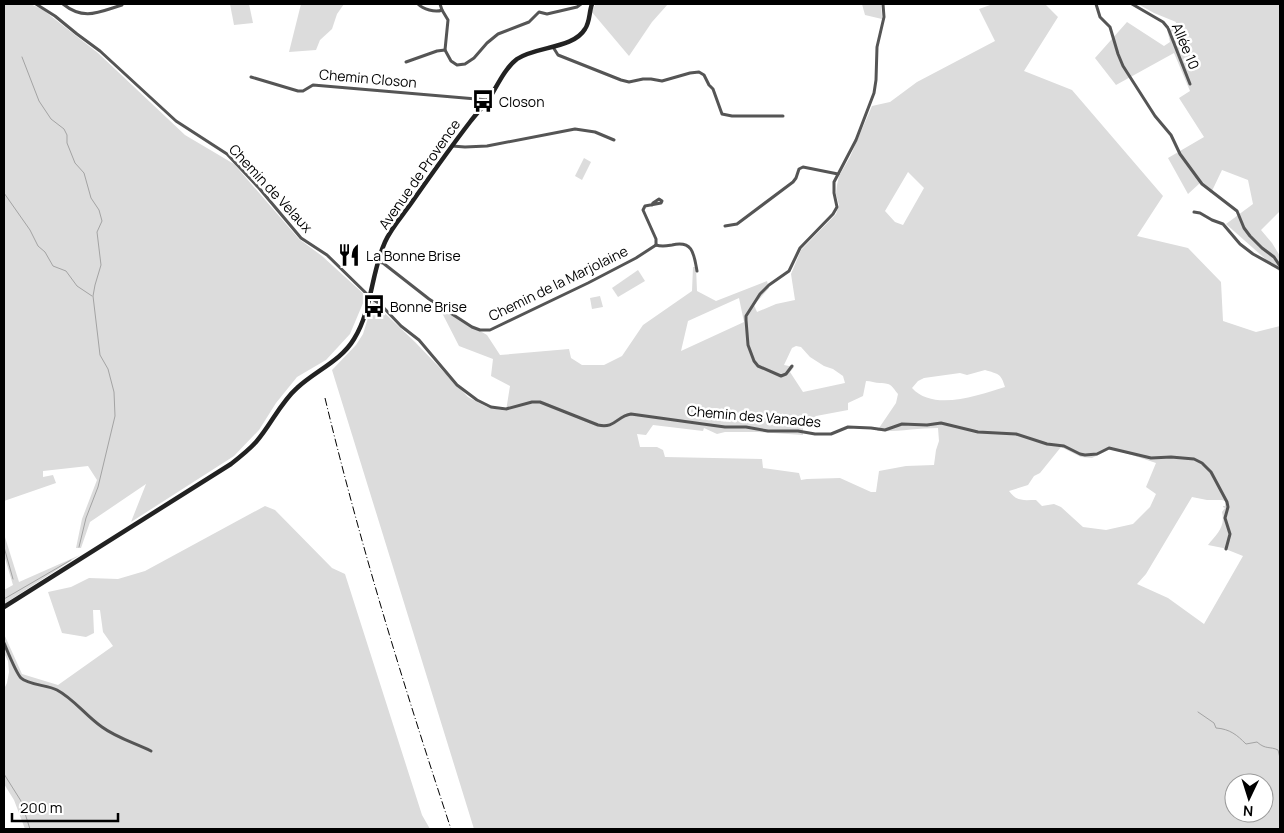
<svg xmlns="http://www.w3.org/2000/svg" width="1284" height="833" font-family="Manrope,sans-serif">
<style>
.green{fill:#dcdcdc;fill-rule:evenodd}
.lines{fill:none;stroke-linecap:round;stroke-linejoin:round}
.stream{stroke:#a3a3a3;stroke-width:1}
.street{stroke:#555;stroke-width:3}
.secondary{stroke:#222;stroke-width:4.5}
.rail{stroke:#000;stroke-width:1;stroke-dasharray:8 2.5 1 2.5;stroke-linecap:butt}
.labels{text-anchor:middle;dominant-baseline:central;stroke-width:5;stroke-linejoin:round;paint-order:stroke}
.street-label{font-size:14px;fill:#000;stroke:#fff}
.poi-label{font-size:14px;fill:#000;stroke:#fff;text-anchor:start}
</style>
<rect width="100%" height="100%" fill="#fff"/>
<g class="green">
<path d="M4 4H30L42 9 98 53 185 135 234 164 299 239 322 256 366 296 350 334 326 360 297 377 276 403 259 430 234 456 131 522 146 484 90 522 81 548H76L82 519 97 480 88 466 43 471V477L53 475 56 483 4 501Z"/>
<path d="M230 4H249L253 23 234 25Z"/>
<path d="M301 4H344L337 14 332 29 320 40 316 50 289 52Z"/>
<path d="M596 4H668L652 22 629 56 591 11Z"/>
<path d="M862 4H881L882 19 865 15Z"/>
<path d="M993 4H1045L1058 17 1024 71 1072 90 1163 196 1137 236 1188 248 1221 282 1223 321 1256 332 1280 326V829H474L332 370 356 345 363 334 373 302 415 342 468 397 487 407 506 411 510 386 491 376 493 359 459 346 439 307 487 335 500 355 569 349 571 358 582 365H604L622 356 643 325 692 291 693 267H696L697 291 716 301 767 281 769 288 754 305 757 312 776 304 795 300 791 274 801 250 836 214 839 205 836 194 837 185 839 176 850 157 872 106 890 102 917 82 995 41 979 9ZM908 172 924 188 903 225 895 222 885 211ZM739 298 744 322 681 351 688 321ZM796 346 801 347 810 357 824 366 833 369 843 376 845 383 803 392 790 372 794 367 784 365 792 348ZM985 370C998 374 1001 373 1005 387 978 395 934 412 912 388L918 381 924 378 960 373 967 375ZM866 381C871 381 875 383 880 383 892 384 890 384 898 394L896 403 877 431C898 432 917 428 938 428L939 441 936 450 934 465 906 466 879 471 876 492H871L840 478 807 479 801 480 799 473 763 468 762 459 665 457 663 450 657 447H640L637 434 646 435 653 425 703 431 704 428 717 434 725 432H758L803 435V425L816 416 848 410V403L863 396ZM1061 447 1081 457 1092 458 1110 449 1132 455 1156 463 1146 487 1156 494 1150 507 1133 524 1106 530 1083 527 1061 507 1054 504 1042 506 1036 500C1023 500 1017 502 1009 491L1028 485 1034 476 1040 473ZM1192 497 1207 500H1222L1225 501V506H1223V507L1225 508 1222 512C1226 527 1216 535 1208 545L1223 548 1243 556 1204 624 1168 598 1137 584 1146 574ZM1234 783H1264V813H1234Z"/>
<path d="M1138 4H1280V211L1261 230 1272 243 1280 256V272L1226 224 1253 204 1248 180 1222 170 1211 193 1200 183 1188 194 1168 158 1204 137 1179 98 1190 91 1174 53 1116 85 1095 58 1127 22 1164 46 1170 42 1167 29 1175 26 1176 22 1154 13Z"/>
<path d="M584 158 591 162 582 180 575 176Z"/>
<path d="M638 270 645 281 618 297 612 288Z"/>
<path d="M600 296 603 307 592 309 590 298Z"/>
<path d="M265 506 275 510 332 568 345 574 422 815 430 829H25L14 800 4 784V689L7 683 9 672 8 661 4 653V634L22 674 58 685 113 646 103 632 100 610H93L94 633 86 637 62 633 48 592 71 587 89 578 118 579 145 571Z"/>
<path d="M4 534 19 582 80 555 4 604V590L13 585 4 555Z"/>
</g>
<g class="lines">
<g class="stream">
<path d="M22 57 39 101 51 119 64 129 67 135V143L75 163 84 173 91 198 99 210 102 221 97 232 101 265 95 285 93 296 100 355 108 369 114 392 115 416 98 487 86 518 79 547"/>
<path d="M4 193 30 230 38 246 45 252 53 266 66 271 77 286 92 296"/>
<path d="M4 547 13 579"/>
<path d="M4 599 71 560"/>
<path d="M1198 712 1214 723 1216 728C1230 729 1237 735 1246 744L1257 742C1266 750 1270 746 1278 750L1280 758"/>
<path d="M4 774 21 801 30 829"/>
</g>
<g class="street">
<path d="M36 4 55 16 77 34 100 51 176 121 227 154 259 188 301 238 327 255 370 297 382 306 401 326 419 340 457 385 477 400 491 407 506 409 532 402H540L598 425C615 429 617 416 631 414L703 424 725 427H746L768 431H798L815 434H831L848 427 871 428 885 430 902 424 927 425 941 423 978 432 1016 434 1047 444 1064 446 1080 454 1085 455 1097 454 1109 448 1151 458 1171 457 1194 459 1202 463 1211 472 1227 502 1228 507 1225 518 1230 534 1226 549"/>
<path d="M63 4C84 21 99 12 122 5V4"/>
<path d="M418 4C423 9 435 13 442 10"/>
<path d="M440 4 442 10 448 20 445 50 451 61 457 65 465 64 474 58 487 43 498 34 529 22 539 12 547 14 577 7 581 4"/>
<path d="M1096 4 1100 17 1110 27 1118 54 1123 66 1155 116 1171 135 1180 154 1202 184 1237 211 1244 228 1250 236 1262 248 1274 257 1280 266"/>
<path d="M1132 4 1163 22 1168 28 1190 84"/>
<path d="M553 47 558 55 621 80 629 82 643 79H651L662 81 690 73 699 72 704 75 709 85 713 89 722 114 732 116H783"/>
<path d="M406 62 437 51 445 50"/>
<path d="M251 77 298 91H303L313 85 488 100"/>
<path d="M452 146 465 147 487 146 575 129 595 132 614 140"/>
<path d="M652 205 653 203 659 199 662 201 661 203 645 206 643 210 656 239V245"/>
<path d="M1194 212 1200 213 1212 220 1223 224 1240 244 1253 254 1280 269"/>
<path d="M725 226 737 224 793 182 796 178 799 169 803 167 838 174"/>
<path d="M656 245C662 247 666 246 672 245 693 240 694 254 697 271"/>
<path d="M378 262 383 263 429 299 472 327 480 330H490L588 283 636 258 656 245"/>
<path d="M792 366 786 374 781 376 758 366 754 361 748 345 746 320V316L760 294 769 285 789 271 800 248 833 214 837 207 834 193V182L856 140 874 93 876 80 877 47 884 17 883 4"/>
<path d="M4 643C7 650 16 673 21 678 28 685 48 685 57 690 74 699 86 716 102 727 117 738 135 743 151 751"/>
</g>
<path class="secondary" d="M4 607 231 464C240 457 249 450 256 442 271 425 280 403 297 388 315 371 341 361 354 339 372 310 371 273 385 242 391 228 403 215 412 202 431 175 450 148 470 122 476 114 483 107 489 99 497 86 505 68 517 59 536 46 573 49 585 29 590 22 589 12 592 4"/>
<path class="rail" d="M325 398C360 544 404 687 451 829"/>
</g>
<defs>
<symbol id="bus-bare" viewBox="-9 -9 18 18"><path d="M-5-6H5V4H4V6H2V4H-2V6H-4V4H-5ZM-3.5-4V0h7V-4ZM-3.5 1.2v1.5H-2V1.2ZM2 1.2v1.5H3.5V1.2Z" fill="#000" stroke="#fff" stroke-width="2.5" paint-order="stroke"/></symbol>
<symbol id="restaurant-bare" viewBox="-9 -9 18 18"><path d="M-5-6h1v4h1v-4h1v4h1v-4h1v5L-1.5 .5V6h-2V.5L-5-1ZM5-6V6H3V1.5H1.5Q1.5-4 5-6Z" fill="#000" stroke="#fff" stroke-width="2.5" paint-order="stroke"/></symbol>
</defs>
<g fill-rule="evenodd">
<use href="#bus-bare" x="467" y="85" width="32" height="32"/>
<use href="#restaurant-bare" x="333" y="239" width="32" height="32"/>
<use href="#bus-bare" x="358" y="290" width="32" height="32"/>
</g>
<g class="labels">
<g class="street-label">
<text transform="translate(1186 46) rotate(67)">Allée 10</text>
<text transform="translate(368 78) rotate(5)">Chemin Closon</text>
<text transform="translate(419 174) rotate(-55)">Avenue de Provence</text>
<text transform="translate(271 188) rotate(47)">Chemin de Velaux</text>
<text transform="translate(558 283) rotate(-26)">Chemin de la Marjolaine</text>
<text transform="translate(754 416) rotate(5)">Chemin des Vanades</text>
</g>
<g class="poi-label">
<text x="499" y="101">Closon</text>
<text x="366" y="255">La Bonne Brise</text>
<text x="390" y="306">Bonne Brise</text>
</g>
</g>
<rect width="1284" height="833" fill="none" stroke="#000000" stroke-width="10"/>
<g transform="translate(1249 798) rotate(184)"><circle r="24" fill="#ffffff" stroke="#999999"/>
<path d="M0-4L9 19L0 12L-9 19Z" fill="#000000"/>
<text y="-8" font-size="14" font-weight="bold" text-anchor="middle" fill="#000000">N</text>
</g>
<path d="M12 813v8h106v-8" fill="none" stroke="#000000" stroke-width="2.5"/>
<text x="20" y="813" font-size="15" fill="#000000" stroke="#ffffff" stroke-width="4" paint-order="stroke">200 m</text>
</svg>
